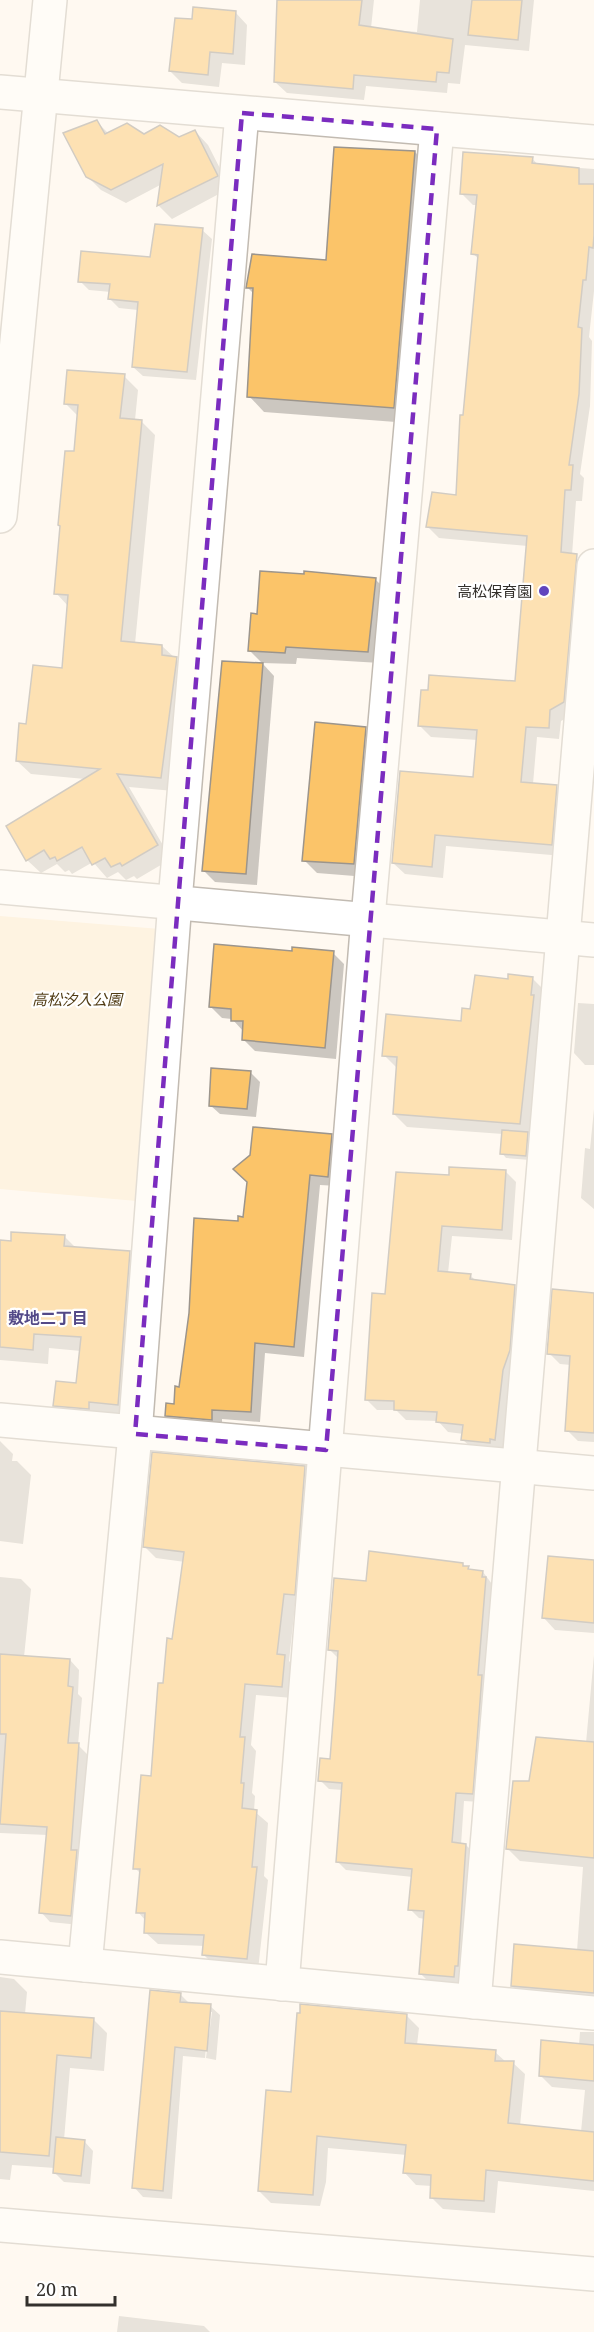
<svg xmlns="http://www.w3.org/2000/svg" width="594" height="2332" font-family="'Noto Serif','Noto Sans JP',serif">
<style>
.green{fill:#fceace}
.shadow{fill:#0003}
.building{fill:#fbc469;stroke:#9c958c;stroke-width:1.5}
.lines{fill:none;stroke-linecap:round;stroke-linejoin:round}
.minor-casing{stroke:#c2bbb2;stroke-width:36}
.minor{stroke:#fff;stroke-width:33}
.marked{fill:none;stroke:#7b2cbf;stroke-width:4.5;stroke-dasharray:12 8;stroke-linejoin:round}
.poi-dot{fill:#6145be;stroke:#fff;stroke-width:2}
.labels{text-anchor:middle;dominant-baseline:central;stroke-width:4.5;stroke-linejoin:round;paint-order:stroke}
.poi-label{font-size:15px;fill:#33302c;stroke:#fff;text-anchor:end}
.park-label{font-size:15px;font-style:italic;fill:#503b14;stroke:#fff}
.neighbourhood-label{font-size:16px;font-weight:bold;fill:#534987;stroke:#fff}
</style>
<rect width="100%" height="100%" fill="#fff9f1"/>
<path class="green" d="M0 916 160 929 137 1201 0 1189Z"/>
<g class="shadow">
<path d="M279 0H374L371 28 417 32 420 0H534L529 51 465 45 460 84 448 83 447 93 366 86 364 100 287 93 275 82Z"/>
<path d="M236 13 247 25 245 65 222 63 219 87 182 83 170 71 193 21Z"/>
<path d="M97 122 109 134 179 139 195 131 208 145 230 188 172 219 159 206 162 184 126 203 101 190 87 176Z"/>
<path d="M415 152 430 168 409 423 264 412 249 396 254 294 248 288 327 262Z"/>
<path d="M532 158 538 165 594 169V291L589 337 592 341 590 406 580 474 584 478 582 501H576L572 555 587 566 575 714 561 721 559 739 537 737 533 784 556 786 568 798 563 856 446 846 443 878 405 874 393 863 474 779 478 740 431 737 420 726 517 683 528 546 439 538 427 526 458 496 479 260 473 253 477 205H473L462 194Z"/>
<path d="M202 230 212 239 196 380 143 376 133 367 138 310 119 308 110 299 111 292 89 290 80 281 151 259Z"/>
<path d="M124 376 138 390 135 420 141 421 155 435 135 644 162 646 190 672 174 791 129 787 171 859 137 879 134 876 126 880 118 872 107 878 93 862 72 874 69 870 65 872 57 864 41 873 27 860 85 779 31 774 17 761 27 725 64 670 69 607 56 593 79 417 65 403Z"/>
<path d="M375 579 387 591 380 663 297 658 296 664 262 663 250 651 258 615Z"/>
<path d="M263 664 274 676 257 885 215 882 203 870Z"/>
<path d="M365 729 379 742 367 877 317 873 304 860Z"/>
<path d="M293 953H333L344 964 336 1059 255 1051 243 1039 244 1032 232 1019 222 1018 211 1007Z"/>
<path d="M532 978 545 991 530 1160 506 1158 502 1153 503 1134 407 1127 394 1114 397 1068 384 1055 462 1023 471 1011 509 981Z"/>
<path d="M578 1003 594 1004V1065H585L574 1053Z"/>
<path d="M251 1073 260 1082 256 1117 220 1114 210 1105Z"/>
<path d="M594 1109V1209L581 1198 585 1148 590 1149Z"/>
<path d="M331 1135 341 1146 338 1186 320 1185 304 1357 265 1353 260 1422 222 1419V1430L177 1426 167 1415 175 1405 239 1222Z"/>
<path d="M506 1172 516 1182 512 1240 452 1236 448 1273 470 1275 476 1281 514 1286 525 1297 505 1450H474L463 1440 464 1434 448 1432 438 1421 406 1420 396 1410H377L366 1399 386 1295 451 1176Z"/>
<path d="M64 1236 76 1248 129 1252 144 1268 133 1419 70 1420 55 1405 78 1385 81 1351 49 1348 48 1364 0 1360V1242Z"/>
<path d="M594 1295V1442L578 1441 567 1430 571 1365 560 1364 549 1353Z"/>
<path d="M0 1441 13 1454 12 1461H17L31 1475 23 1544 0 1541Z"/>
<path d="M304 1467 316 1479 306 1606 295 1605 289 1661 296 1668 293 1698 256 1695 251 1745 256 1751 252 1793 255 1796 254 1811 268 1823 264 1876 268 1880 258 1970 215 1966 204 1955 205 1946 158 1944 146 1933V1921L138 1912 141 1874 135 1868 153 1777 185 1562 156 1558 145 1547Z"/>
<path d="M594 1562V1633L555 1630 544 1618Z"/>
<path d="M462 1565 471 1571 483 1572 495 1588 481 1802 464 1801 461 1845H466L475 1854 463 1985 430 1983 421 1974 425 1919 419 1918 410 1909 413 1877 346 1870 337 1861 343 1790 329 1789 320 1780 332 1760 339 1659 330 1650 368 1582Z"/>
<path d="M0 1577 21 1579 31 1589 24 1657 70 1660 79 1670 78 1694 82 1698 78 1745 88 1755 80 1925 50 1922 41 1912 48 1835 0 1833Z"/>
<path d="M594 1655V2003L524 1998 512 1986 577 1951 583 1867 520 1861 508 1849 530 1782 586 1743Z"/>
<path d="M0 1977 14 1979 27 1992 25 2014 94 2020 107 2033 104 2071 70 2068 64 2140 84 2141 93 2151 90 2184 64 2182 55 2173V2168L12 2165 10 2180 0 2179Z"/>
<path d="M180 1994 190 2004 210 2006 220 2015 216 2060 206 2058 212 2012H209L205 2058 183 2056 172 2199 143 2197 134 2187Z"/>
<path d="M407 2016 419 2028 417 2045 495 2052 506 2062 513 2063 525 2074 520 2126 581 2132 585 2090 552 2087 540 2075 579 2045 580 2032H594V2191L498 2181 495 2213 443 2209 431 2197 432 2186 416 2185 405 2173 407 2155 328 2148 326 2182 320 2206 271 2203 259 2191 292 2094Z"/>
<path d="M119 2316 204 2326 210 2332H117Z"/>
</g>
<g class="building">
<path d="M277 0H362L359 25 453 39 449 73 437 72 436 82 354 75 353 89 274 82Z"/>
<path d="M472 0H522L518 40 468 35Z"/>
<path d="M193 7 236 11 233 54 210 52 208 75 169 71 175 18 192 19Z"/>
<path d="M97 120 105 134 127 123 144 134 160 125 179 137 195 130 218 176 157 206 163 164 111 190 86 177 63 133Z"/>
<path d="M334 147 415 151 394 408 247 397 253 288H246L252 254 326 260Z"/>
<path d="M463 152 533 157 532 163 579 168V184H594V235L593 248 589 247 586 280H583L578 327 582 328 579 394 569 465H573L571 490H565L561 552 577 554 564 702 550 710 549 728 526 727 521 782 557 785 552 845 435 835 432 867 392 863 400 771 473 777 477 730 418 726 421 690H428L429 675 515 681 527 536 426 527 432 492 456 495 460 415H463L478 255 471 254 477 195 460 194Z"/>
<path d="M155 224 203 228 187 372 132 367 138 302 108 299 110 284 78 282 81 251 150 257Z"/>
<path d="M67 370 125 374 120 418 142 420 121 641 162 645V655L177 657 161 778 117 774 158 845 122 866 120 863 111 867 105 858 92 865 82 847 57 861 55 857 50 859 44 850 26 861 6 826 100 769 16 761 19 723 26 724 33 665 62 668 68 595 54 594 60 526 58 525 65 451H74L78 405 64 404Z"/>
<path d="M260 571 304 574V571L376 578 368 652 286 647 285 653 248 651 251 613 257 614Z"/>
<path d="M222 661 263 663 246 874 202 871Z"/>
<path d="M315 722 366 727 354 864 302 861Z"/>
<path d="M214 944 292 951V947L334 951 325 1048 242 1040 243 1021H231V1009L209 1007Z"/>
<path d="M508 974 533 977 531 995H534L520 1124 393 1114 397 1057 382 1056 386 1014 461 1021 462 1008 470 1009 475 975 508 979Z"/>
<path d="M211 1068 251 1071 247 1109 209 1106Z"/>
<path d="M253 1127 332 1134 328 1177 310 1175 294 1347 255 1343 251 1412 212 1410V1420L165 1416 166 1403 174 1404 175 1386 179 1387 189 1313 194 1218 238 1221V1216L243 1217 247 1182 233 1169 250 1155Z"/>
<path d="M502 1130 528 1132 526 1156 500 1154Z"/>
<path d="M449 1167 506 1170 502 1230 442 1226 438 1271 471 1274 470 1279 515 1285 510 1350 503 1370 495 1440 490 1439V1443L461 1440 463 1425 436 1422 437 1412 394 1410V1401L365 1400 372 1293 385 1294 396 1172 449 1175Z"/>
<path d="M11 1232 65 1235 64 1246 130 1251 118 1405 89 1402V1409L53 1406 56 1381 76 1383 81 1337 34 1334 33 1350 0 1347V1240L11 1241Z"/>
<path d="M552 1289 594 1293V1433L565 1431 570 1356 547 1354Z"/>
<path d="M152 1452 305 1466 295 1595 284 1594 277 1654 285 1655 282 1687 245 1684 240 1737H245L241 1783H244L242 1808 257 1810 252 1867H257L247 1959 202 1955 204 1935 144 1933 145 1913H136L140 1869H133L141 1775 151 1776 158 1683H163L167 1638 172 1639 184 1552 143 1547Z"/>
<path d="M369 1551 463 1563V1566H469L468 1569 483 1571 482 1577H486L478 1675H482L473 1794 456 1793 452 1842 466 1844 458 1966H455L454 1977 419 1974 424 1911 408 1910 412 1869 336 1862 342 1783 318 1781 320 1758 330 1759 335 1696 338 1651 328 1650 334 1578 366 1581Z"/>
<path d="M548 1556 594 1560V1623L542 1618Z"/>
<path d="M0 1654 70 1659 68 1686 73 1687 68 1743H79L71 1850H77L71 1916 39 1913 47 1827 0 1824 6 1734H0Z"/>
<path d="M536 1737 594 1742V1858L506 1849 513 1781H529Z"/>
<path d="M514 1944 594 1951V1993L511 1986Z"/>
<path d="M150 1990 181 1993 180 2002 211 2004 207 2051 175 2047 163 2191 132 2188Z"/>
<path d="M300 2004 407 2014 405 2043 496 2050 495 2061H514L508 2123 594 2132V2181L486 2170 484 2201 430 2198 431 2175 403 2173 406 2145 317 2136 313 2195 258 2191 266 2090 291 2092 297 2013H300Z"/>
<path d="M0 2011 94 2018 91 2058 57 2055 49 2156 0 2152Z"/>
<path d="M541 2040 594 2045V2081L539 2076Z"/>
<path d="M56 2137 85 2140 81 2176 53 2173Z"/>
</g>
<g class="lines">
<defs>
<g id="minor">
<path d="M0 92 594 142"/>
<path d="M0 516 50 0"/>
<path d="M0 887 594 940"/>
<path d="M0 1420 594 1473"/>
<path d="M0 1957 594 2013"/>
<path d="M85 1965 135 1434 175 901 242 113"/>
<path d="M282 1984 368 918 437 129"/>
<path d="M474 2002 594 566"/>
<path d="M0 2225 594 2274"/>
</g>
</defs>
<use href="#minor" class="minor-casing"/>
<use href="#minor" class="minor"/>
</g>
<path d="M0 0H594V2332H0ZM242 113 437 129 326 1450 135 1434Z" fill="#fff9f1" fill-opacity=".55" fill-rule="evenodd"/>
<path class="marked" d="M242 113 437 129 326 1450 135 1434Z"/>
<circle class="poi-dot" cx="544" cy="591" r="6"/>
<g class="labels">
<g class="poi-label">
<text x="532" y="591">高松保育園</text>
</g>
<g class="park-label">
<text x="77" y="999">高松汐入公園</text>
</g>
<g class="neighbourhood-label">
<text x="48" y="1318">敷地二丁目</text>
</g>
</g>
<path d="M27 2296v9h88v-9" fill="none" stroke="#33302c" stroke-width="3"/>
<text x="36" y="2296" font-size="18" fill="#33302c" stroke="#ffffff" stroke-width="4.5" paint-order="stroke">20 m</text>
</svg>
